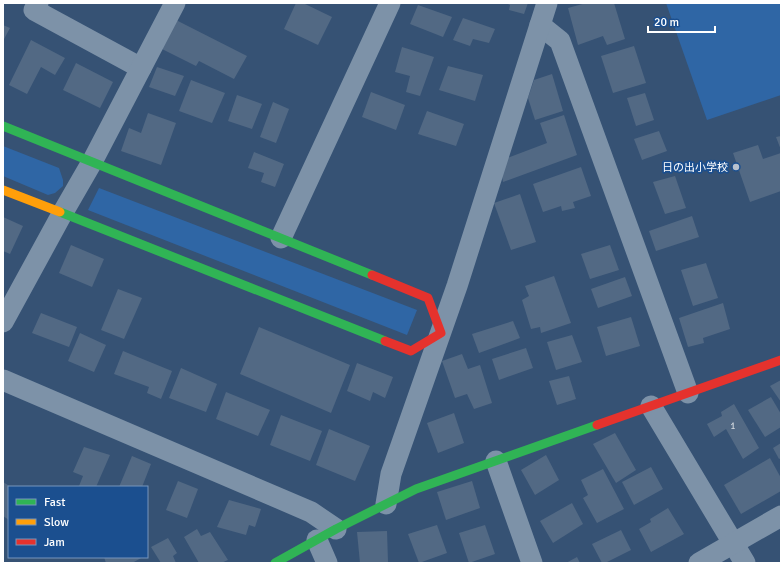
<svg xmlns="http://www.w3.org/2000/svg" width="784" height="566" font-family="Signika,'Noto Sans JP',sans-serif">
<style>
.green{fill:#2f66a5}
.building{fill:#526984}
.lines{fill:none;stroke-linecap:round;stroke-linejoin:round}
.street{stroke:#7d92a8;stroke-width:21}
.fast{stroke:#30b455;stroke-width:9}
.slow{stroke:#ff9f0a;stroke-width:9}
.jam{stroke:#e5322d;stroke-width:9}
.poi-dot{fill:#b9c2ce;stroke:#1b4f8f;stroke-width:1.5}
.labels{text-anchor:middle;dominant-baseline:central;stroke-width:3.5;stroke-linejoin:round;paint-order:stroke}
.number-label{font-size:9px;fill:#d4dae0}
.poi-label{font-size:11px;fill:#fff;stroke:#1b4f8f;text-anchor:end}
</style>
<rect width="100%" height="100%" fill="#365274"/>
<g class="green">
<path d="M666 3H781V95L707 120Z"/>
<path d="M3 146 59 168 63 180V186L55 193 48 195 3 176Z"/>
<path d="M99 188 417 310 407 335 88 210Z"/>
</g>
<g class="building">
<path d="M296 3H303L332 17 318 45 284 29Z"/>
<path d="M506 3H528L524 14 509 10 510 5Z"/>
<path d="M586 3H614L625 39 607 45 603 36 578 45 568 8Z"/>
<path d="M418 5 452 17 443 37 410 24Z"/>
<path d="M463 18 495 29 489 43 473 39 470 46 453 40Z"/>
<path d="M176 20 247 56 234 79 199 61 196 66 162 49Z"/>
<path d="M3 25 10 28 3 41Z"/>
<path d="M31 40 65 58 55 75 41 67 27 94 9 85Z"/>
<path d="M634 46 646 83 613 93 601 56Z"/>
<path d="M402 47 434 57 420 96 406 92 410 76 395 72Z"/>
<path d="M76 63 113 82 100 108 63 90Z"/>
<path d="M448 66 483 75 475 101 439 90Z"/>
<path d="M157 67 184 76 175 96 149 87Z"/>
<path d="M552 74 563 111 535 120 528 98 534 80Z"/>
<path d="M191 80 225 93 212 123 179 111Z"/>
<path d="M371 92 405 105 396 130 362 117Z"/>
<path d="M645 93 654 120 636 126 627 98Z"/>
<path d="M237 95 262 104 252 129 228 121Z"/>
<path d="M273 102 289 109 276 143 260 137Z"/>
<path d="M427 111 464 124 456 146 418 134Z"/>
<path d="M148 113 176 123 161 165 121 151 129 128 141 133Z"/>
<path d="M564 115 577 155 503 182 501 171 505 159 547 143 540 123Z"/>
<path d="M659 131 667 151 642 160 634 139Z"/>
<path d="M781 136V150L776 137Z"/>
<path d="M758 145 763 159 781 153V191L750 202 733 153Z"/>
<path d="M254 152 284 164 275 187 261 182 264 173 248 168Z"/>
<path d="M581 167 591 196 573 202 575 208 562 211 561 206 543 212 533 184Z"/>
<path d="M675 176 686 208 665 214 653 182Z"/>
<path d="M520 194 536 242 511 250 494 203Z"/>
<path d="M692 216 699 237 656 251 649 231Z"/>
<path d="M3 217 23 226 10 254 3 251Z"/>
<path d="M71 245 104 259 92 287 59 273Z"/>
<path d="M610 245 619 270 590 279 581 254Z"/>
<path d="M706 263 718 298 693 306 681 270Z"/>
<path d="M554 276 571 323 541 333 540 327 531 329 522 300 529 296 525 286Z"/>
<path d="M625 277 632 296 598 308 591 289Z"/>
<path d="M118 289 142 298 124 339 101 330Z"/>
<path d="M723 303 730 329 703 338 704 343 688 347 679 318Z"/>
<path d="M41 313 77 327 69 347 32 333Z"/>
<path d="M631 317 640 346 606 356 597 327Z"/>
<path d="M513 321 520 338 479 353 472 334Z"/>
<path d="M259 327 350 365 331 413 240 374Z"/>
<path d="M80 333 106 345 94 372 68 361Z"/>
<path d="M572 335 582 362 556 370 547 342Z"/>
<path d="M526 348 533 368 499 380 492 359Z"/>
<path d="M123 351 172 371 161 399 147 393 149 387 114 374Z"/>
<path d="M462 354 468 369 480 365 492 403 474 409 467 394 455 398 442 361Z"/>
<path d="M357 363 393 377 385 398 373 392 370 401 347 391Z"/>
<path d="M181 368 217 384 206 412 169 398Z"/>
<path d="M569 376 576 399 557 405 549 381Z"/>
<path d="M781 380V402L770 386Z"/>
<path d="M226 392 270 410 258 436 216 419Z"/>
<path d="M771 397 781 414V427L765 437 748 410Z"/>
<path d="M734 404 759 448 743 459 726 429 714 437 707 424 722 416 721 412Z"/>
<path d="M454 413 464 443 438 453 427 423Z"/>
<path d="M281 415 322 431 310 461 270 445Z"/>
<path d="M329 429 370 446 355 481 316 465Z"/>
<path d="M615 433 636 470 616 483 593 444Z"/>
<path d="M781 443V458L779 459 773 448Z"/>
<path d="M84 447 110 455 96 487 79 486 83 476 73 472Z"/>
<path d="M546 455 559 480 535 495 521 470Z"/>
<path d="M132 456 151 464 142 487H119Z"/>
<path d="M770 458 781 478V491L741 514 724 485Z"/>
<path d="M651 467 663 489 634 505 622 482Z"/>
<path d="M603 469 624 509 597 523 583 498 588 495 581 480Z"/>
<path d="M178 481 198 489 187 518 166 510Z"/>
<path d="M472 481 480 508 446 520 437 492Z"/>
<path d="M3 482 11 487H9V520L3 516Z"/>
<path d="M229 500 261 509 255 527 249 525 246 535 217 527Z"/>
<path d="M572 503 583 524 553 543 540 521Z"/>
<path d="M668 508 684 534 651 552 639 529 651 522 650 519Z"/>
<path d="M437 525 447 553 419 563 408 534Z"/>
<path d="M485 525 495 554 469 563 459 533Z"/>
<path d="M197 529 201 536 210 532 228 560 221 563H199L184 537Z"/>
<path d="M621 530 631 550 605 563H602L592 544Z"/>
<path d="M387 531 388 563H360L357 532Z"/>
<path d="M168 538 177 553 173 556 176 563H161L151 547Z"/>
<path d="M104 557H143L132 563H106Z"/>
<path d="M577 557 580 563H566Z"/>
</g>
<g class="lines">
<g class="street">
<path d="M38 3 34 10 141 68"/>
<path d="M540 25 560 41 688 393"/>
<path d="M281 238 390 3"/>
<path d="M3 322 62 214 92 162 175 3"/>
<path d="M3 380 311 512 336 529"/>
<path d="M651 406 745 563"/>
<path d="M496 461 532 563"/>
<path d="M386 504 391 474 457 286 547 3"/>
<path d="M317 540 327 563"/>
<path d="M699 563 781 516"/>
</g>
<g class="fast">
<path d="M3 126 372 275"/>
<path d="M60 212 385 341"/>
<path d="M275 563 336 529 416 489 597 425"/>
</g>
<path class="slow" d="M3 190 60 212"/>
<g class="jam">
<path d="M372 275 428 298 441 333 411 351 385 341"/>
<path d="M597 425 781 360"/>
</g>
</g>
<circle class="poi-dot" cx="736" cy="167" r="4"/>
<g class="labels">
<g class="number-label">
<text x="733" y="426">1</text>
</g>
<g class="poi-label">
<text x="728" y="167">日の出小学校</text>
</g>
</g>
<rect width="784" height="566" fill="none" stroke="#ffffff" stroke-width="8"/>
<rect x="8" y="486" width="140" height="72" fill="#1b4f8f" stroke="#7695bc"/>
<rect x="16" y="499" width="20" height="6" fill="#30b455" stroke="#7695bc"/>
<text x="44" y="506" font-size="12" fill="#ffffff">Fast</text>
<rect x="16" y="519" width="20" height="6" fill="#ff9f0a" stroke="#7695bc"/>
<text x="44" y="526" font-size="12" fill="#ffffff">Slow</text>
<rect x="16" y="539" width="20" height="6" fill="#e5322d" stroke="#7695bc"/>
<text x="44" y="546" font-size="12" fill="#ffffff">Jam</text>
<path d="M648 26v6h67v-6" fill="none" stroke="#ffffff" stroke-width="2"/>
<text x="654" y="26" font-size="12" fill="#ffffff" stroke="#1b4f8f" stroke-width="3" paint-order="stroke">20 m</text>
</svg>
